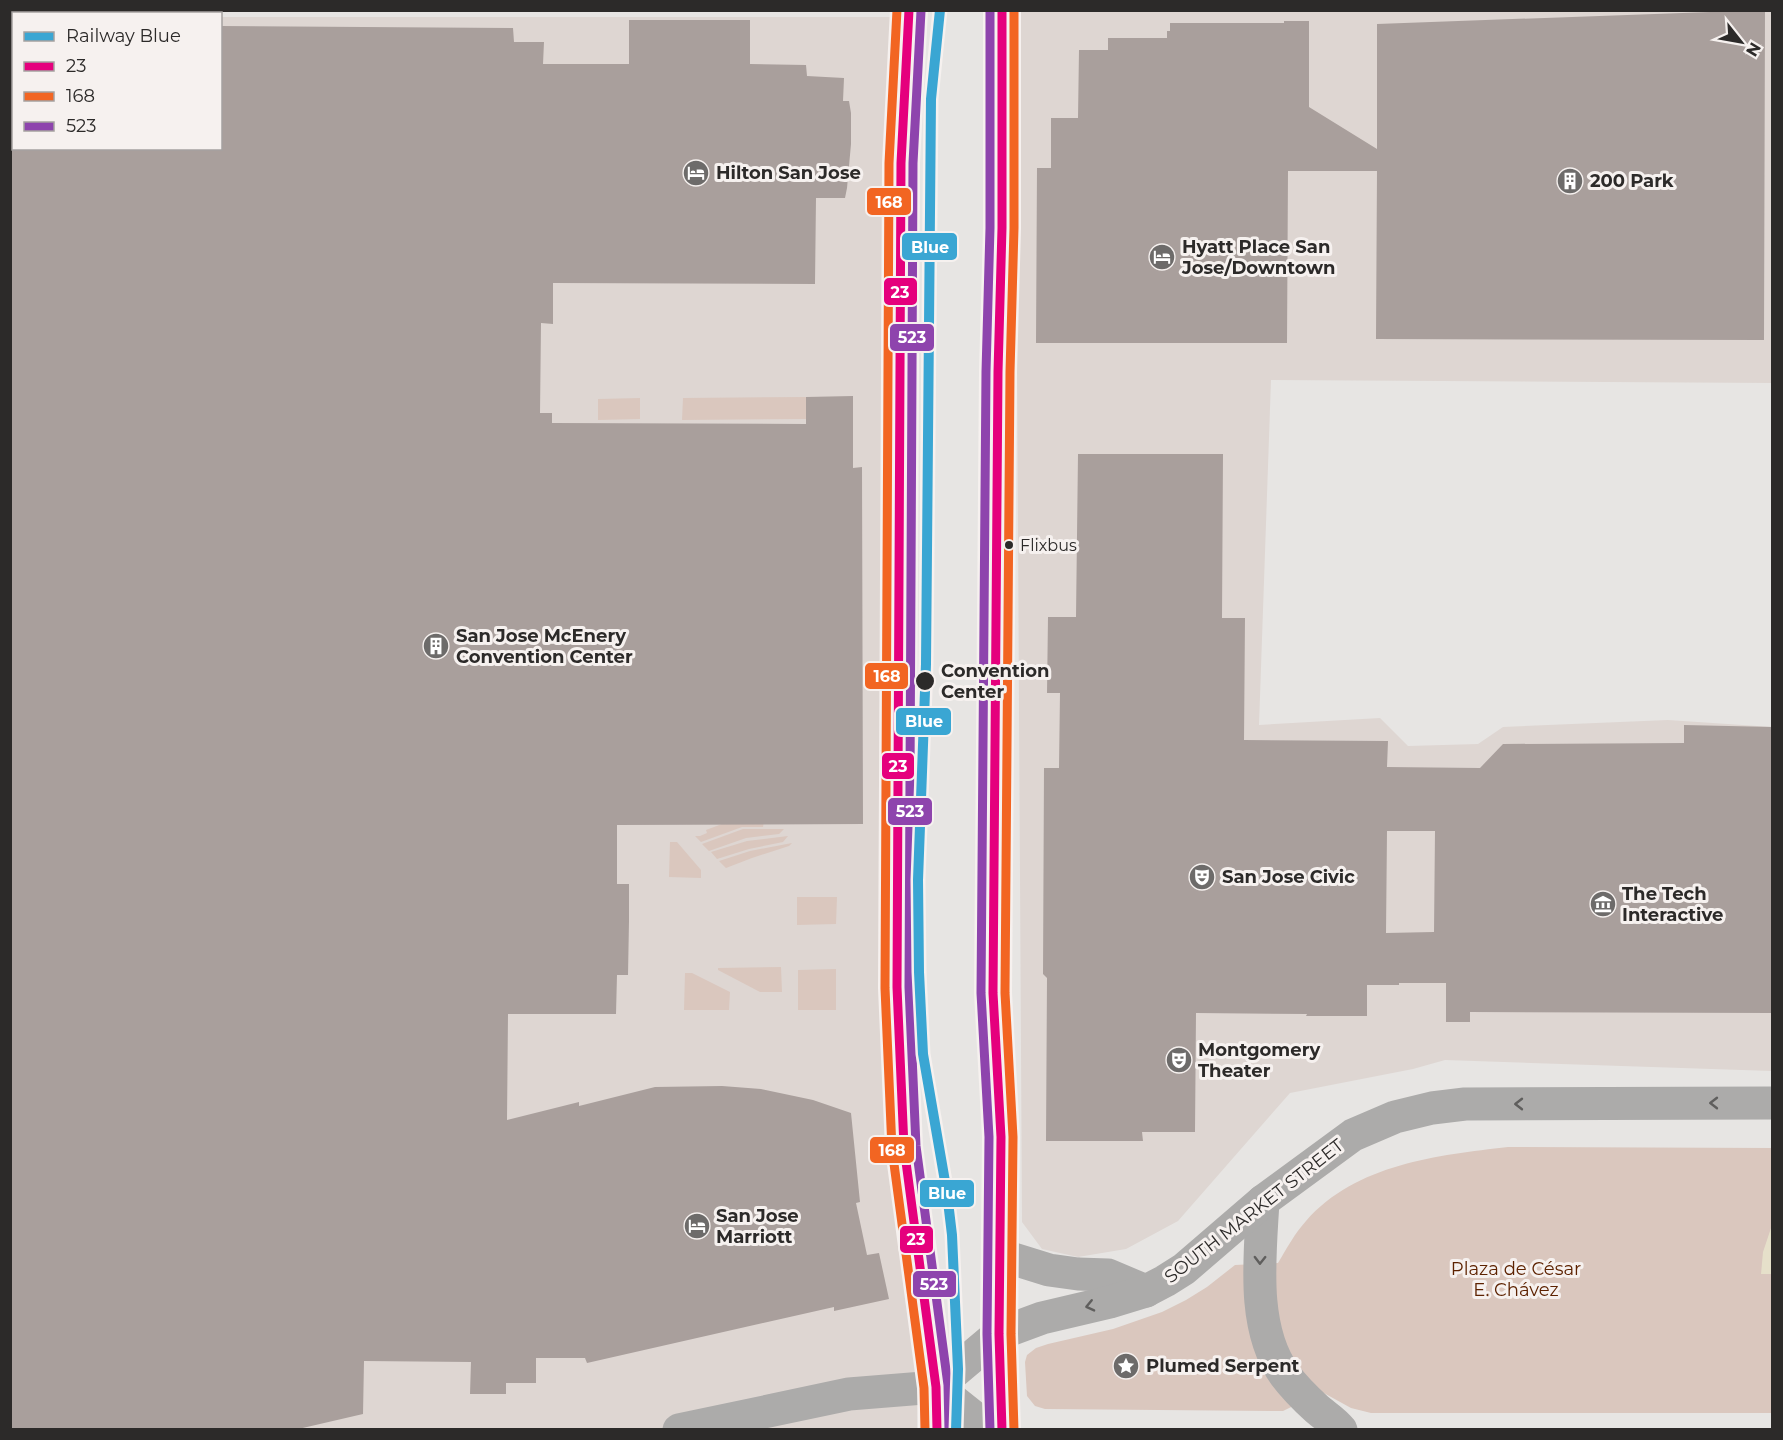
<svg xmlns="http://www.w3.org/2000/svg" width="1783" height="1440" font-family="Montserrat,sans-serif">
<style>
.built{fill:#ded6d2}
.green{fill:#dac7be}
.sand{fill:#e6e0ca}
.building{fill:#a99f9c;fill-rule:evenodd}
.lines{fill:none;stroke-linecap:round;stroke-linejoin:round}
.minor{stroke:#a9a9a8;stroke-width:33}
.major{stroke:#acabaa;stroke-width:33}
.bus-1-casing{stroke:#f6f1ef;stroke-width:14}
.bus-2-casing{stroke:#f6f1ef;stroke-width:14}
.bus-3-casing{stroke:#f6f1ef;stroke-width:14}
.bus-1{stroke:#e5007d;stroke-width:9}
.bus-2{stroke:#f26522;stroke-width:9}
.bus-3{stroke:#8e44ad;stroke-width:9}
.rail-1-casing{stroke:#f6f1ef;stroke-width:15}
.rail-1{stroke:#3aa6d3;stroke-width:10}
.oneway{stroke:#5f5e5d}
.bus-dot{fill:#2c2a29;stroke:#f6f1ef;stroke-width:2}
.labels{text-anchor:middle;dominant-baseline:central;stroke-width:6;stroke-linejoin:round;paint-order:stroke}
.bus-label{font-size:16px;fill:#2c2a29;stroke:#f6f1ef;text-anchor:start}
.poi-label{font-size:18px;font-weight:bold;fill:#2c2a29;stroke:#f6f1ef;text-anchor:start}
.stop-label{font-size:18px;font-weight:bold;fill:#2c2a29;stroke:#f6f1ef;text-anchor:start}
.street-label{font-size:18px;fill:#2c2a29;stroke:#f6f1ef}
.park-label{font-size:18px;fill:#5d2201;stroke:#f6f1ef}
.line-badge{stroke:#f6f1ef;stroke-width:2}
.badge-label{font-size:16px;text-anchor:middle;font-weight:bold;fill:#fff}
</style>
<rect width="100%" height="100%" fill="#e7e5e3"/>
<g class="built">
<path d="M1349 10 1772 11V383L1271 380 1259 725 1380 718 1408 746 1478 744 1503 727 1668 720 1772 727V1071L1445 1060 1413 1069 1290 1093 1178 1221 1126 1249 1078 1257 1042 1249 1022 1222 1015 11Z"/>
<path d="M11 17H14V148H220L221 17H893L919 1359 917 1429 11 1430Z"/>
</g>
<g class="green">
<path d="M806 397V419L682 420 683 398Z"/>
<path d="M640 398V419L598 420V399Z"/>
<path d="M730 821H764L763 827H742L701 842 695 836H700L707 833 706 830Z"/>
<path d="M743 829H784L779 834 746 838 709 851 702 844Z"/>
<path d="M788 836 783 842 749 849 717 859 711 852 747 841Z"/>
<path d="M670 842H677L701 870V878L669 877Z"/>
<path d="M792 843 789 846 752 858 726 868 719 861 750 851Z"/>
<path d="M797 897H837L836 924 797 925Z"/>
<path d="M781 967 782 992H760L718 970V968Z"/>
<path d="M836 969V1010H798V970Z"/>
<path d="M685 973H692L730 992 729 1010H684Z"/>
<path d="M1508 1147 1772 1148V1413H1371L1351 1408 1322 1392 1283 1411 1045 1409 1035 1406 1027 1396 1025 1362 1027 1355 1036 1348 1048 1344 1113 1329 1162 1312 1186 1300 1207 1287 1235 1265 1278 1263C1287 1248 1295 1233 1306 1221 1356 1164 1438 1155 1508 1147Z"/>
</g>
<path class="sand" d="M1772 1225V1274H1761L1763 1252Z"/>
<g class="building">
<path d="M1765 10 1764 340 1376 339 1377 171H1288L1287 343H1036L1037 168H1051V118H1078L1079 50H1108V38H1167V31H1170V23H1284V21H1309V107L1377 149V24Z"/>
<path d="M629 20H750V64L806 65 807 76 844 78 843 101H849L851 113V144L847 188 845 198H816L815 284 553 283V324L541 323 540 413H552V423L806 424V397L853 396V468L862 467 863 824 617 825V884H629V921L628 975H617L616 1014H508L507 1120 579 1102V1106L655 1087 722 1086 761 1089 813 1100 851 1113 860 1202 856 1203 867 1255 879 1253 889 1299 834 1311V1307L587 1363 585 1358H536V1383H506V1394H470L471 1362 364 1361 363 1414 294 1430H10V148H220V26L513 28 514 42H544L543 64H629Z"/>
<path d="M1078 454H1223L1222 618H1245L1244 740 1388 741 1387 767 1480 768 1503 744 1684 743V725L1773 727 1772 1013 1470 1012V1022H1446V983H1399V985H1367V1016H1306L1307 1014 1196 1013 1195 1132H1142L1143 1141H1046L1047 978 1043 974 1044 768H1059L1060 693H1047L1048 617H1076ZM1387 831H1435L1434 932 1386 933Z"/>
</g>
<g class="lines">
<path class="minor" d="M936 1387 937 1430"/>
<g class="major">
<path d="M909 10 901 163 897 987 904 1147 936 1387"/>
<path d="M1263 1201C1260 1256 1251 1328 1285 1375 1294 1387 1306 1399 1317 1409 1325 1416 1334 1421 1341 1430"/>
<path d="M1001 1255 1049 1270 1078 1274 1108 1275 1146 1291"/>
<path d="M936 1387 990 1430"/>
<path d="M679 1430 849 1394 936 1387 999 1334 1042 1318 1110 1302 1146 1291 1165 1281 1184 1269 1263 1201 1353 1135 1395 1117 1432 1108 1465 1104 1772 1103"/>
<path d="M1002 1430 999 1334 1001 1137 993 993 998 372 1002 228V10"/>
</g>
<defs>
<g id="bus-1">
<path d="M909 10 901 163 897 987 904 1147 936 1387 937 1430"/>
<path d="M1002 1430 999 1334 1001 1137 993 993 998 372 1002 228V10"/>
</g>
<g id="bus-2">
<path d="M897 10 889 163 885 988 892 1149 924 1388 925 1430"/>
<path d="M1014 1430 1011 1334 1013 1137 1005 993 1010 372 1014 228V10"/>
</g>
<g id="bus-3">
<path d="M921 11 913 163 909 987 916 1146 948 1385 949 1430"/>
<path d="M990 1430 987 1334 989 1137 981 993 986 372 990 228V10"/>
</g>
</defs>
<use href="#bus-1" class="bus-1-casing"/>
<use href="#bus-2" class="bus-2-casing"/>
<use href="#bus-3" class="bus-3-casing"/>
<use href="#bus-1" class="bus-1"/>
<use href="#bus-2" class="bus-2"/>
<use href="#bus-3" class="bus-3"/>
<defs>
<path id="rail-1" d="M940 10 931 99 926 664 918 880 919 972 923 1054 947 1193 952 1235 958 1369 956 1430"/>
</defs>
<use href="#rail-1" class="rail-1-casing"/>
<use href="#rail-1" class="rail-1"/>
</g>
<defs><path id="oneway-chevron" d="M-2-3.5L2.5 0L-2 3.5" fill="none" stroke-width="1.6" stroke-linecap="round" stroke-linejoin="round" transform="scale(1.5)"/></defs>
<g class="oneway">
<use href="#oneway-chevron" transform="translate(1714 1103) rotate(180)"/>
<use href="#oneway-chevron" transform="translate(1519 1104) rotate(180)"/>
<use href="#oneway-chevron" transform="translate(1260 1260) rotate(91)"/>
<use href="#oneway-chevron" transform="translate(1090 1306) rotate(167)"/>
</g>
<defs>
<symbol id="hotel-disc" viewBox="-11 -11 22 22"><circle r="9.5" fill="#6d6b6a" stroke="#f6f1ef"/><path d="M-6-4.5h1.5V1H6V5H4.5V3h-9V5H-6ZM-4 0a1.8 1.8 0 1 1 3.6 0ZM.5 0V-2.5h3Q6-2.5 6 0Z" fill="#fff"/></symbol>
<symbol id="building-disc" viewBox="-11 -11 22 22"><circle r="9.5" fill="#6d6b6a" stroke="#f6f1ef"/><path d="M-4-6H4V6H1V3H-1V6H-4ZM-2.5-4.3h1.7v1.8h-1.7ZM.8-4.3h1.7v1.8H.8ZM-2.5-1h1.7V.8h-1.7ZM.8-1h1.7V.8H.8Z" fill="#fff"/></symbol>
<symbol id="theatre-disc" viewBox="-11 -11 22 22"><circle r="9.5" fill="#6d6b6a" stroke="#f6f1ef"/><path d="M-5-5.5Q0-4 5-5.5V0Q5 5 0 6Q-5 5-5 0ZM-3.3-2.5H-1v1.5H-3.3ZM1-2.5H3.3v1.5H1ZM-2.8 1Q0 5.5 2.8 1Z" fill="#fff"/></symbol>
<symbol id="museum-disc" viewBox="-11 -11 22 22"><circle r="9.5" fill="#6d6b6a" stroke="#f6f1ef"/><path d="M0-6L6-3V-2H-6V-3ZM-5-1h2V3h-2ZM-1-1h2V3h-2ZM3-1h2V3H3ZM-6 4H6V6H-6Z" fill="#fff"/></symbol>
<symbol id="sight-disc" viewBox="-11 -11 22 22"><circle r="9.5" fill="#6d6b6a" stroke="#f6f1ef"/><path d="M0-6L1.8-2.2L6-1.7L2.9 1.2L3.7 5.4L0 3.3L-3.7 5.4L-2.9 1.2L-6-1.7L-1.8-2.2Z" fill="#fff"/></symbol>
</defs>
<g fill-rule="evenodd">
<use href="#hotel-disc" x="681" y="158" width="30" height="30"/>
<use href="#building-disc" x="1555" y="166" width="30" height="30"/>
<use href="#hotel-disc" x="1147" y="242" width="30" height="30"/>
<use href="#building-disc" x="421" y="631" width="30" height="30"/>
<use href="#theatre-disc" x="1187" y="862" width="30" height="30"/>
<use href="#museum-disc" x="1588" y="889" width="30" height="30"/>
<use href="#theatre-disc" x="1164" y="1045" width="30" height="30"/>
<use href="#hotel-disc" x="682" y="1211" width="30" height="30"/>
<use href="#sight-disc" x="1111" y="1351" width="30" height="30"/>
</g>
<g class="bus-dot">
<circle cx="1009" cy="545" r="5"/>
<circle cx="925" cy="681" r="10"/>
</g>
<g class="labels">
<g class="bus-label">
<text x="1020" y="545">Flixbus</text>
</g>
<g class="poi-label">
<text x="716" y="173">Hilton San Jose</text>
<text x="1590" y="181">200 Park</text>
<text x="1182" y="247">Hyatt Place San<tspan x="1182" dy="21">Jose/Downtown</tspan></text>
<text x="456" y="636">San Jose McEnery<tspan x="456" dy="21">Convention Center</tspan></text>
<text x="1222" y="877">San Jose Civic</text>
<text x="1622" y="894">The Tech<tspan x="1622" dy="21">Interactive</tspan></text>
<text x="1198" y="1050">Montgomery<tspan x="1198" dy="21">Theater</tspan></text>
<text x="716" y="1216">San Jose<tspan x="716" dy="21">Marriott</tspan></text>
<text x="1146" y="1366">Plumed Serpent</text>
</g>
<g class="stop-label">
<text x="941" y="671">Convention<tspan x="941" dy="21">Center</tspan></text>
</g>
<g class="street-label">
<text transform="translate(1254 1211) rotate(-38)">SOUTH MARKET STREET</text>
</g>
<g class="park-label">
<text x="1516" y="1269">Plaza de César<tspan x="1516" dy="21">E. Chávez</tspan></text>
</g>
</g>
<g class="line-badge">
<rect x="866" y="187" width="46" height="29" rx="6" fill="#f26522"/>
<rect x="901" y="232" width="57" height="29" rx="6" fill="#3aa6d3"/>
<rect x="883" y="277" width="35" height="29" rx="6" fill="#e5007d"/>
<rect x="889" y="323" width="46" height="29" rx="6" fill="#8e44ad"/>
<rect x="864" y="662" width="45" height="28" rx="6" fill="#f26522"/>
<rect x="895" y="707" width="57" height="29" rx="6" fill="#3aa6d3"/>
<rect x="881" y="752" width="34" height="28" rx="6" fill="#e5007d"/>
<rect x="887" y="797" width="46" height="29" rx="6" fill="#8e44ad"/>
<rect x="869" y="1136" width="46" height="28" rx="6" fill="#f26522"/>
<rect x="919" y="1179" width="56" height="29" rx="6" fill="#3aa6d3"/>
<rect x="899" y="1225" width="35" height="29" rx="6" fill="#e5007d"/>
<rect x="912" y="1270" width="45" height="28" rx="6" fill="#8e44ad"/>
</g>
<g class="badge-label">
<text x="889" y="208">168</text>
<text x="930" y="253">Blue</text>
<text x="900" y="298">23</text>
<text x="912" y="343">523</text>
<text x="887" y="682">168</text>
<text x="924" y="727">Blue</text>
<text x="898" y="772">23</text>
<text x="910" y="817">523</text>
<text x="892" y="1156">168</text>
<text x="947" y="1199">Blue</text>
<text x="916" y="1245">23</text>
<text x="934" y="1290">523</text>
</g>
<rect width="1783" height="1440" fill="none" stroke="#2c2a29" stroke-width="24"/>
<rect x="12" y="12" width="210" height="138" fill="#f6f1ef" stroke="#a5a1a0" stroke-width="1.5"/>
<rect x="24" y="32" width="30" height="9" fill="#3aa6d3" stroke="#a5a1a0" stroke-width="1.5"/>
<text x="66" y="42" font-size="18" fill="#2c2a29">Railway Blue</text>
<rect x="24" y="62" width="30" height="9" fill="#e5007d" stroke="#a5a1a0" stroke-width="1.5"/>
<text x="66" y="72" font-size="18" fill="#2c2a29">23</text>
<rect x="24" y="92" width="30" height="9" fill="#f26522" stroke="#a5a1a0" stroke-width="1.5"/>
<text x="66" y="102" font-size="18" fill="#2c2a29">168</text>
<rect x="24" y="122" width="30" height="9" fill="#8e44ad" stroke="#a5a1a0" stroke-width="1.5"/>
<text x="66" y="132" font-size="18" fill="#2c2a29">523</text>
<g transform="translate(1741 42) rotate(121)" stroke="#f6f1ef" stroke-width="4.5" paint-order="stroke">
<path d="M0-4.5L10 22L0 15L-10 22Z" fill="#2c2a29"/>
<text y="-9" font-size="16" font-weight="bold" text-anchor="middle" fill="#2c2a29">N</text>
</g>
</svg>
